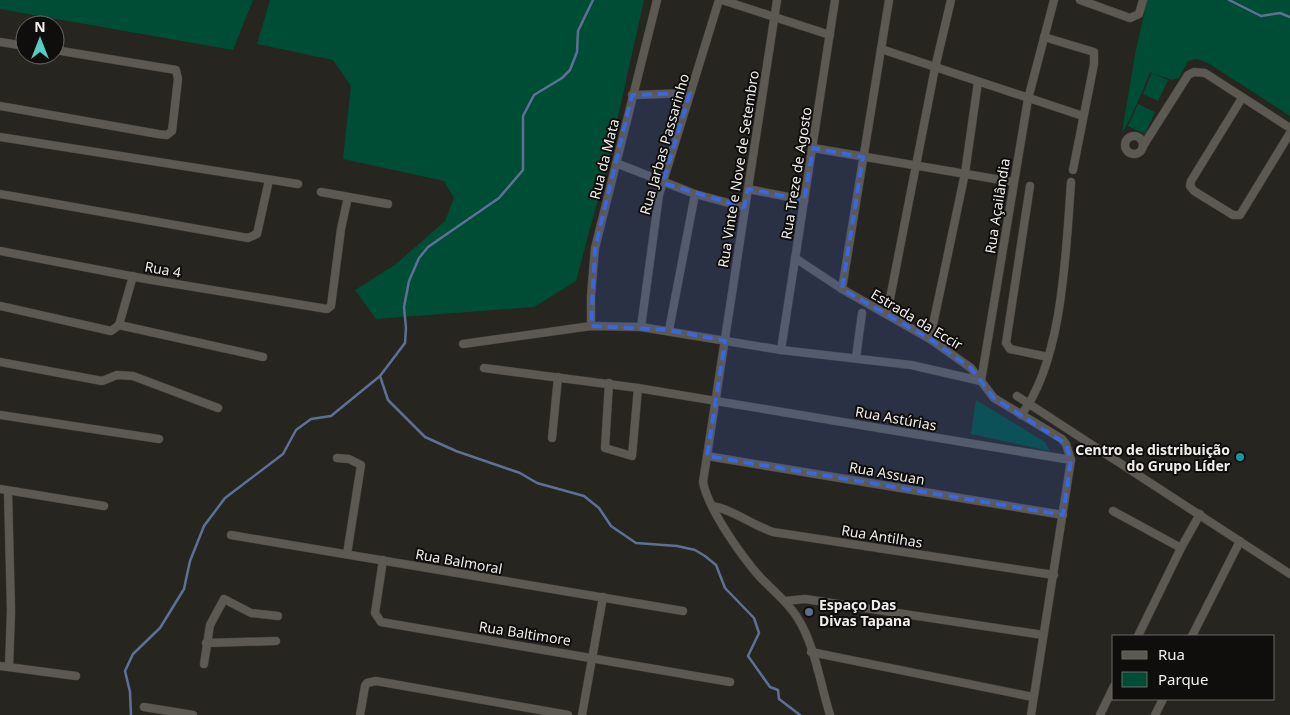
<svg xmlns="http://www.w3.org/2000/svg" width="1290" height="715" font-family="'Noto Sans',sans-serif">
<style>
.green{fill:#004d36}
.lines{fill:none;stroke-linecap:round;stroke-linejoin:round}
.stream{stroke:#5f7095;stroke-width:2.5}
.street-casing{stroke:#413f3a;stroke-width:9}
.street{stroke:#5b5952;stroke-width:8}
.marked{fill:#3c66db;fill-opacity:0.2;stroke:#3c66db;stroke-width:4;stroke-dasharray:10 6;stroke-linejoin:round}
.culture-dot{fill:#0f9aa8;stroke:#0f0e0c;stroke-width:2}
.service-dot{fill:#5c6f8a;stroke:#0f0e0c;stroke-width:2}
.labels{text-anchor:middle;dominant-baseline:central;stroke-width:4;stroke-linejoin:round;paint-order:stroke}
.street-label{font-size:14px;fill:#efeeea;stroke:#0f0e0c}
.poi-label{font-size:14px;font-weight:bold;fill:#efeeea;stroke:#0f0e0c;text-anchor:end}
</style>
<rect width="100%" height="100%" fill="#27251f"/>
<g class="green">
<path d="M0 0H253L233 50 0 9Z"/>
<path d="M270 0H644L607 166 576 281 534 307 376 319 355 290 396 264 445 221 454 198 444 181 343 159 351 86 333 60 257 44Z"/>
<path d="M1147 0H1290V116L1208 63 1197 59 1188 61 1179 78 1172 80 1152 73 1168 80 1158 101 1143 94 1152 73 1150 72C1146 82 1127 129 1122 132L1135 55Z"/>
<path d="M1138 104 1155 112 1145 134 1128 126Z"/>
<path d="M976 400 1045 442 1050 451 971 434Z"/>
</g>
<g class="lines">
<g class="stream">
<path d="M1229 0 1261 16 1280 13 1290 17"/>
<path d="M380 376 388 400 425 437 456 451 520 473 537 483 584 496 599 508 611 526 636 543 677 546 695 550 705 556 716 565 725 588 754 618 759 633 748 656 770 687 778 690 779 699 800 715"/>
<path d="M131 715 130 692 125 671 133 654 160 628 184 589 190 561 204 526 225 498 283 454 296 430 311 419 331 416 380 376 405 343 406 328 404 307 409 281 419 258 428 247 499 198 523 170V116L534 95 562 78 570 70 577 52 578 31 593 0"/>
</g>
<defs>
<g id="street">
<path d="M722 0 830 35"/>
<path d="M777 0 703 482C708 509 742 557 760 577 772 590 787 601 797 617 815 645 820 683 830 715"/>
<path d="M1080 0 1130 18 1139 14 1143 0"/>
<path d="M1044 37 1094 52V64L1073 170"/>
<path d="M0 42 25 46"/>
<path d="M881 49 1083 116"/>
<path d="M632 95 690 93"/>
<path d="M1242 98 1191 181 1190 186 1194 191 1233 215H1240L1290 133"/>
<path d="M0 106 158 134 167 135 172 131 178 79 176 70 55 50"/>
<circle cx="1134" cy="145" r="9"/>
<path d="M0 137 298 184"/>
<path d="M1143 146 1188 75 1194 72 1205 73 1290 128"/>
<path d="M813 148 1013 182"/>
<path d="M616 163 695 194 744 207"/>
<path d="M1030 186 1006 343 1010 349 1048 357"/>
<path d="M748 189 804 200"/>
<path d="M321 192 388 204"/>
<path d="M0 194 248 238 257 234 269 180"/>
<path d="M0 251 146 279 327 309 331 306 341 229 348 197"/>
<path d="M795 258 842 289 930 339 971 368 994 398 1062 439 1066 444 1071 460 1031 715"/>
<path d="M842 289 889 0"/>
<path d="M0 306 111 331 119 325 133 276"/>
<path d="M887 314 935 68 951 0"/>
<path d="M119 325 263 357"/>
<path d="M591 326V296L595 248 657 0"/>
<path d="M641 327 659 195 719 0"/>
<path d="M669 330 695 194"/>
<path d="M930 339 965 173 978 82"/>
<path d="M463 344 591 326 641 327 781 350 911 365 981 381 1028 99 1054 0"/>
<path d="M781 350 835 0"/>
<path d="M856 358 862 313"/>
<path d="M0 362 102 381 117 375 133 376 218 408"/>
<path d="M484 368 638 388 1071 460"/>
<path d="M609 383 605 448 632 456 638 388"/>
<path d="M1017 396 1290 574"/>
<path d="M0 415 159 439"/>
<path d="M1021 415C1063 361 1066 250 1071 182"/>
<path d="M552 438 558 377"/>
<path d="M707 456 1063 515"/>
<path d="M337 458 349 459 361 465 347 554"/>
<path d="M0 489 104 506"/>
<path d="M8 491 11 611 9 667"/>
<path d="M712 506C732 509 752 525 773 532L1054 575"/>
<path d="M1113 511 1181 548"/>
<path d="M231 535 683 611"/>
<path d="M383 560 375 613 381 622 730 682"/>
<path d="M785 601 805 599 1043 635"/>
<path d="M1138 636 1181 548 1200 514"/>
<path d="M1192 636 1240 541"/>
<path d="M206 643 276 641"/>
<path d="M811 652 1033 697"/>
<path d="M204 664 210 625 224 599 251 613 278 616"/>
<path d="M0 666 76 676"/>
<path d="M144 707 193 715"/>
<path d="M360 715 365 686 367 683 376 681 568 715"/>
<path d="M582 715 603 597"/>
<path d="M1100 715 1114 686"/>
<path d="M1155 715 1163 699"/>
</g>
</defs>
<use href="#street" class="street-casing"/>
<use href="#street" class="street"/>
</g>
<path class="marked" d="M690 93 663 183 744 207 748 189 804 200 813 148 863 157 842 289 930 339 971 368 994 398 1066 444 1071 460 1063 515 707 456 725 341 669 330 591 326 595 248 632 95Z"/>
<circle class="culture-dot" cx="1240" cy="457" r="5"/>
<circle class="service-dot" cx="809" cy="612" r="5"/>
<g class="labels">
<g class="street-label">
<text transform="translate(664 144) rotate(-74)">Rua Jarbas Passarinho</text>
<text transform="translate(604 159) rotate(-76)">Rua da Mata</text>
<text transform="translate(738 169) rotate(-81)">Rua Vinte e Nove de Setembro</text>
<text transform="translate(796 173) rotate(-81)">Rua Treze de Agosto</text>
<text transform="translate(997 206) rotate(-81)">Rua Açailândia</text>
<text transform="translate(163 269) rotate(10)">Rua 4</text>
<text transform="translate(917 319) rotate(31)">Estrada da Eccir</text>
<text transform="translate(896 418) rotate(10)">Rua Astúrias</text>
<text transform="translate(887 473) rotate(10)">Rua Assuan</text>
<text transform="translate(882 536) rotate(9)">Rua Antilhas</text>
<text transform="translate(459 561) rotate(10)">Rua Balmoral</text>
<text transform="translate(525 633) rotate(9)">Rua Baltimore</text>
</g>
<g class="poi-label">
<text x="1230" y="449">Centro de distribuição<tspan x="1230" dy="16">do Grupo Líder</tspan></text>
<text x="819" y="604" text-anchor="start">Espaço Das<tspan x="819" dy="16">Divas Tapana</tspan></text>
</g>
</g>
<rect x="1112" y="635" width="162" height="65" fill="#0f0e0c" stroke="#696865"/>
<rect x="1122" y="651" width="25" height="8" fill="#5b5952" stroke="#696865"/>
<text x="1158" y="660" font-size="15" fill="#efeeea">Rua</text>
<rect x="1122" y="672" width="25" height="15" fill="#004d36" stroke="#696865"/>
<text x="1158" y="685" font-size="15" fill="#efeeea">Parque</text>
<g transform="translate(40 40)"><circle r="24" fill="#0f0e0c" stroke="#696865"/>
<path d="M0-4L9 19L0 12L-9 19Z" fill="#56cec3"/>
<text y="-8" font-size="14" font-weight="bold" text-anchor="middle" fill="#efeeea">N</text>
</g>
</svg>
